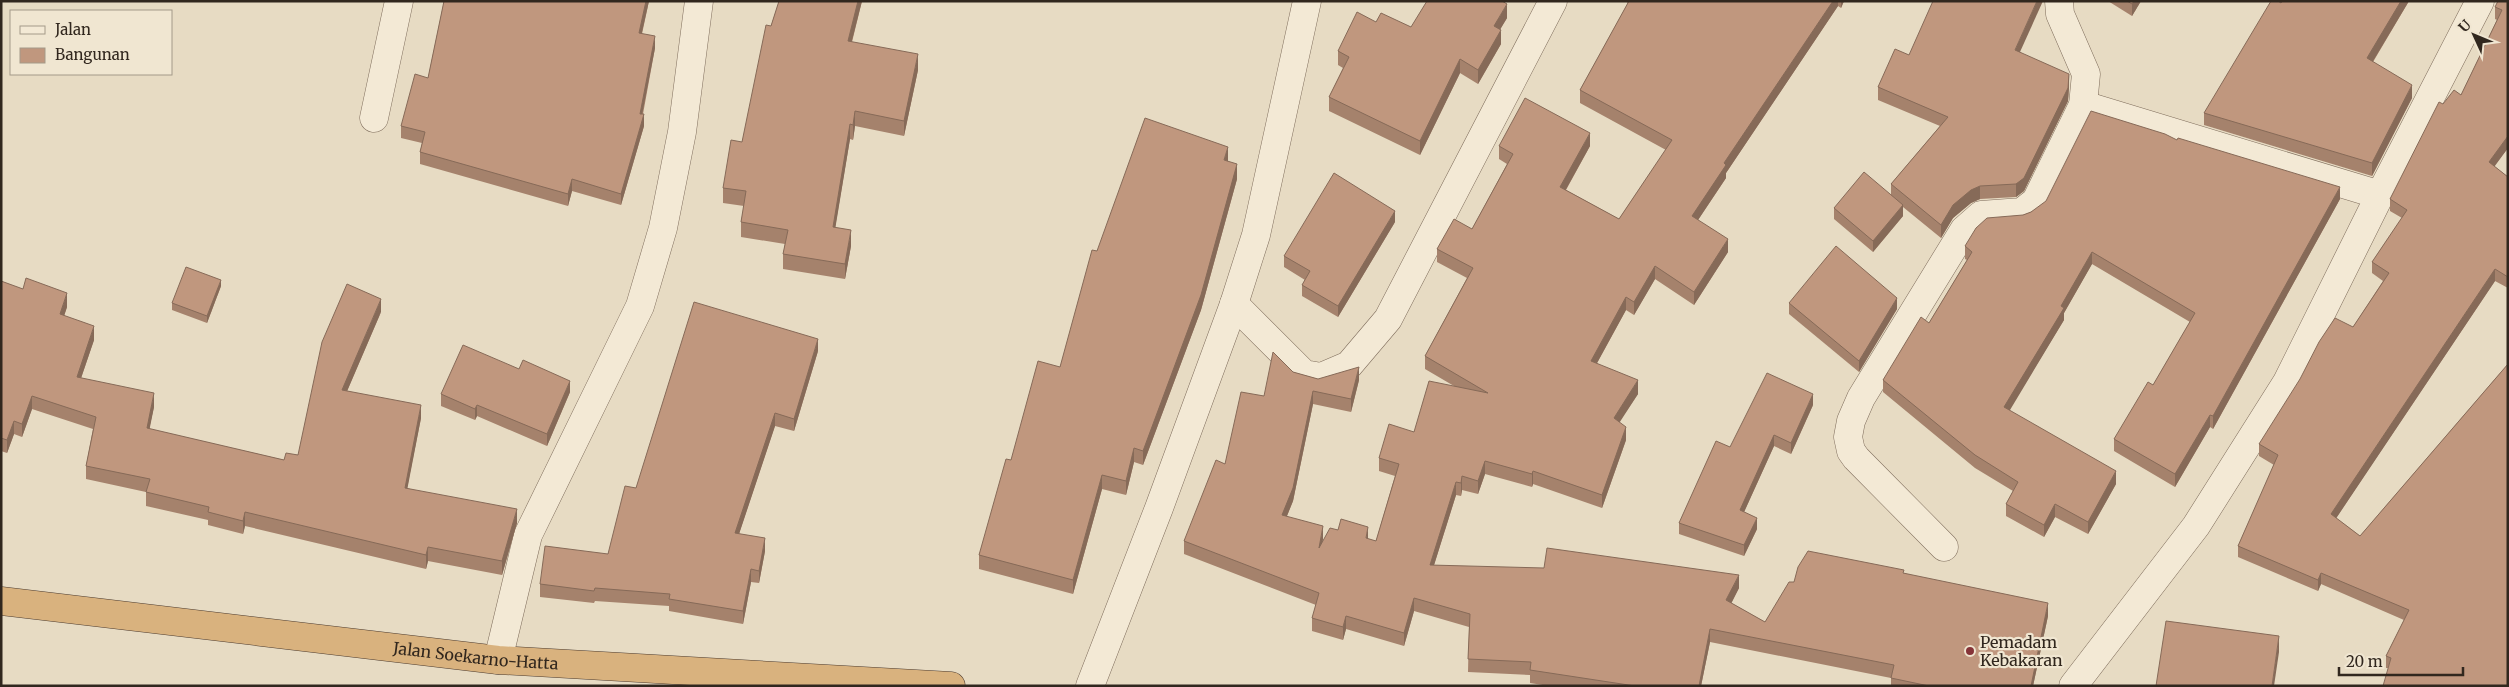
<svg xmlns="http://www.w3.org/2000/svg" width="2509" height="687" font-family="Merriweather,serif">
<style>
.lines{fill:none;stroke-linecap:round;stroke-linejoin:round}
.minor-casing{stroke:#7f6d5c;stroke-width:29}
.trunk-casing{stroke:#4d3c30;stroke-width:29}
.minor{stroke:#f3e9d5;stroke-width:28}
.trunk{stroke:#d9b27e;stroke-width:28}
.wall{fill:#a5826c}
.shaded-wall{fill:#866a58}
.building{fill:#c0977e;stroke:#866a58}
.poi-dot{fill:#863438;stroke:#f0e6d1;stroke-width:2}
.labels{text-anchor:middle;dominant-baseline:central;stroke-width:4.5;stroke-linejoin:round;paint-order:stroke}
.poi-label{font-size:16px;fill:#31271e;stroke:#f0e6d1;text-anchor:start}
.street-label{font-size:16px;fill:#31271e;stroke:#f0e6d1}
</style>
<rect width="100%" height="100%" fill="#e7dbc3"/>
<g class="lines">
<defs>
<g id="minor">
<path d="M2083 105 2380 195"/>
<path d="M374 118 399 1"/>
<path d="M1234 304 1304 374 1321 377 1349 365 1388 319 1553 1"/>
<path d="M1944 547 1856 458 1851 451 1848 437 1851 421 1861 398 1964 230 1981 215 2022 212 2036 201 2083 105 2086 74 2060 14 2059 1"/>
<path d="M498 660 528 535 640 306 663 228 682 132 699 1"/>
<path d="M1090 686 1159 508 1234 304 1256 235 1307 1"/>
<path d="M2073 686 2196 526 2287 382 2380 195 2480 1"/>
</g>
<g id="trunk">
<path id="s1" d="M1 601 498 660 951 686"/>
</g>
</defs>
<use href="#minor" class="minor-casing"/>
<use href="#trunk" class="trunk-casing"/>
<use href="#minor" class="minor"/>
<use href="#trunk" class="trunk"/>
</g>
<g class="wall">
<path d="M444 1H649L642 34 655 48 643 114 644 126 621 205 572 191 568 206 420 164V152L422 143 401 138V126L428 78Z"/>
<path d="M779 1H862L852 42 918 70 904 136 855 126 853 140 850 139 835 228 851 246 845 279 783 269V254L785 244 741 237V222L744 206 723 203V188L742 142 771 26Z"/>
<path d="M1625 1H1844L1841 8 1838 6 1726 173V178L1698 220 1728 252 1694 305 1655 279 1634 315 1626 310 1597 363 1638 394 1619 422 1626 440 1602 508 1533 484 1532 487 1485 474 1478 494 1462 490 1461 496 1456 495 1434 565 1739 588 1731 603 1765 622 1794 582 1904 573 2048 616 2033 686H1891V678L1710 642 1701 686H1549L1530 683V675L1468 672 1469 627 1414 611 1404 646 1346 629 1343 640 1312 631V618L1316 605 1184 554V541L1225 464 1264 396 1293 372 1318 379 1359 380 1351 412 1313 404 1293 501 1287 516 1323 539 1322 543 1368 539 1376 541 1395 476 1379 471V458L1414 432 1454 386 1425 369V356L1467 278 1437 262V249L1472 229 1507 164 1499 159V146H1590L1566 190 1619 219 1666 150 1580 103V90L1628 3Z"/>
<path d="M2108 1H2141L2132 16Z"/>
<path d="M2282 1H2409L2373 62 2412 98 2372 176 2204 125V113Z"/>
<path d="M2508 1V148L2494 166 2508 177V288L2495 281 2336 518 2360 536 2508 364 2388 668H2386V656L2404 620 2321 584 2318 591 2238 557V546L2274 465 2259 456V444L2353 327 2383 281 2372 273V262L2402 218 2390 211V199L2443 104 2461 95 2497 20 2495 19V7Z"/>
<path d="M1507 18 1500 29 1501 44 1478 84 1460 73 1420 155 1329 111V97L1343 68 1338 65V51L1376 22 1411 27Z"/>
<path d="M2020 52 2069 87 2068 101 2024 191 2016 197 1980 199 1971 203 1953 218 1941 238 1903 207V216L1873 252 1834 219V208L1891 195V184L1940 126 1878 100V87L1909 55Z"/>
<path d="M2177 140 2340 199 2213 429 2210 427 2175 487 2114 451V439L2153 385 2190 322 2092 264 2064 313V320L2009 410 2116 484 2088 534 2055 517 2044 537 2006 516V504L2013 491 1975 468 1883 392V380L1929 323 1967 260 1965 259V246L2023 215 2031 212Z"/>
<path d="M1228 161 1237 179 1201 310 1143 465 1134 462 1126 495 1102 489 1073 594 979 569V555L1011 460 1060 367 1097 251Z"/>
<path d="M1395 222 1338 317 1302 296V285L1305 280 1284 267V256Z"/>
<path d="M1 281 67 307 64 316 94 340 81 378 154 407 149 429 284 460 298 455 381 312 347 391 421 418 407 488 517 523 502 575 428 561 426 569 245 526 243 534 208 525V520L146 506V492L86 479V466L93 429 32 409 22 437 14 434 7 453 1 451Z"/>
<path d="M221 286 207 323 172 310V303Z"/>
<path d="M1789 303 1897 309 1859 372 1789 314Z"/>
<path d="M818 351 794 431 775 426 739 534 765 551 759 583 751 582 743 624 669 611V606L595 601 594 603 540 597V584L608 554 636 488Z"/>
<path d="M570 392 547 446 477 416 475 420 441 406V394Z"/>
<path d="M1813 405 1791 454 1774 446 1744 512 1757 529 1744 556 1679 534V523L1730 447Z"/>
</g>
<g class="shaded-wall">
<path d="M646 1H649L639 45V33Z"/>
<path d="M858 1H862L848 56V41Z"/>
<path d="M1833 1H1838V6L1726 173V178L1692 229V216L1724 163Z"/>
<path d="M1841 1H1844L1841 8Z"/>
<path d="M2037 1H2043L2015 63V50Z"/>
<path d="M2134 1H2141L2132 16V4Z"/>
<path d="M2401 1H2409L2367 71V58Z"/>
<path d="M1507 4V18L1494 40V26Z"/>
<path d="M1501 30V44L1478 84V70Z"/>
<path d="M655 36V48L640 125V114Z"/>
<path d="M918 54V70L904 136V121Z"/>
<path d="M1460 59V73L1420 155V141Z"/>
<path d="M2069 74V87L2068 101 2024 191 2016 197V184Z"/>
<path d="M2412 85V98L2372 176V163Z"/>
<path d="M855 111V126L853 140V125Z"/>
<path d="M644 114V126L621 205V194Z"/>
<path d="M850 124V139L833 242V227Z"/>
<path d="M1590 133V146L1560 200V187Z"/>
<path d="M2508 136V148L2489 174V162Z"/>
<path d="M1228 147V162L1224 160Z"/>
<path d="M1237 164V179L1201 310 1143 465V451Z"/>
<path d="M572 179V191L568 206V194Z"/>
<path d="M1980 186V199L1971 203 1953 218 1941 238V225L1953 205 1971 190Z"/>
<path d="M2340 187V199L2213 429V416Z"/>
<path d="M1903 205V216L1873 252V241Z"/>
<path d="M1395 211V222L1338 317V306Z"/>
<path d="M851 230V246L845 279V264Z"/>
<path d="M1728 239V252L1694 305V292Z"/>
<path d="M2092 252V264L2064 313V320L2004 420V407L2061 306Z"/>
<path d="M1655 266V279L1634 315V302Z"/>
<path d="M2495 269V281L2331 526V514Z"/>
<path d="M221 280V286L207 323V316Z"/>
<path d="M67 293V307L60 328V314Z"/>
<path d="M1626 297V310L1591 374V361Z"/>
<path d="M1897 298V309L1859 372V361Z"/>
<path d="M381 299V312L342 403V390Z"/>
<path d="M94 326V340L77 390V377Z"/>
<path d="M818 339V351L794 431V419Z"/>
<path d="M1359 367V380L1351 412V399Z"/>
<path d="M1638 380V394L1614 431V418Z"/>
<path d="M570 381V392L547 446V434Z"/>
<path d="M1313 391V404L1293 501 1282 528V515Z"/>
<path d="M154 393V407L147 442V428Z"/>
<path d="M1813 394V405L1791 454V443Z"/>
<path d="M32 396V409L22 437V424Z"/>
<path d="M421 405V418L405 501V488Z"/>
<path d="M477 405V416L475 420V409Z"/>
<path d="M775 413V426L735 546V533Z"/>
<path d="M2210 415V427L2175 487V474Z"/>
<path d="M14 421V434L7 453V440Z"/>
<path d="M1626 427V440L1602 508V495Z"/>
<path d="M1774 435V446L1740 521V510Z"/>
<path d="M1134 448V462L1126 495V481Z"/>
<path d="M1485 461V474L1478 494V481Z"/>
<path d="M1533 471V484L1532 487V474Z"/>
<path d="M2116 471V484L2088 534V522Z"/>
<path d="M1102 475V489L1073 594V580Z"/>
<path d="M1462 476V490L1461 496V483Z"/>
<path d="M1456 482V495L1430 578V565Z"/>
<path d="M2055 504V517L2044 537V525Z"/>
<path d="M517 509V523L502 575V561Z"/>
<path d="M245 512V526L243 534V521Z"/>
<path d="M1757 518V529L1744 556V545Z"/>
<path d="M1323 526V539L1319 561V548Z"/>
<path d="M1368 527V540L1366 538Z"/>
<path d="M765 538V551L759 583V571Z"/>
<path d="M428 547V561L426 569V555Z"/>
<path d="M751 569V582L743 624V611Z"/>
<path d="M2321 573V584L2318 591V580Z"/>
<path d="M1739 575V588L1726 614V600Z"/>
<path d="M1414 598V611L1404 646V633Z"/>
<path d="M2048 603V616L2033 686H2031Z"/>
<path d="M1346 616V629L1343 640V627Z"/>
<path d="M1710 629V642L1701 686H1699Z"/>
<path d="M2279 636V652L2274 686H2272Z"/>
</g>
<g class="building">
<path d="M444 1H646L639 33 655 36 640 114H644L621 194 572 179 568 194 420 152 425 132 401 126 415 74 428 78Z"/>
<path d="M779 1H858L848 41 918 54 904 121 855 111 853 125 850 124 833 227 851 230 845 264 783 254 788 230 741 222 746 191 723 188 731 140 742 142 766 25 771 26Z"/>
<path d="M1427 1H1502L1507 4 1494 26 1501 30 1478 70 1460 59 1420 141 1329 97 1349 57 1338 51 1357 12 1376 22 1381 13 1411 27Z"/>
<path d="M1629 1H1833L1724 163 1726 165 1692 216 1728 239 1694 292 1655 266 1634 302 1626 297 1591 361 1638 380 1614 418 1626 427 1602 495 1533 471 1532 474 1485 461 1478 481 1462 476 1461 483 1456 482 1430 565 1544 568 1547 548 1739 575 1726 600 1765 622 1789 582H1794L1798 567 1808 551 1904 570 1903 573 2048 603 2031 686H1929L1891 678 1894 665 1710 629 1699 686H1635L1530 670 1531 662 1468 659 1470 614 1414 598 1404 633 1346 616 1343 627 1312 618 1319 593 1184 541 1216 460 1225 464 1241 392 1264 396 1273 352 1293 372 1318 379 1359 367 1351 399 1313 391 1293 488 1282 515 1323 526 1319 548 1330 528 1338 530 1341 519 1368 527 1366 538 1376 541 1399 464 1379 458 1389 424 1414 432 1429 381 1488 393 1425 356 1473 268 1437 249 1454 219 1472 229 1513 154 1499 146 1525 98 1590 133 1560 187 1619 219 1672 140 1580 90Z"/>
<path d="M1933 1H2037L2015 50 2069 74 2068 88 2024 178 2016 184 1980 186 1971 190 1953 205 1941 225 1891 184 1948 117 1878 87 1895 49 1909 55Z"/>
<path d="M2127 1H2134L2132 4Z"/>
<path d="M2271 1H2278L2281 3 2282 1H2401L2367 58 2412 85 2372 163 2204 113Z"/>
<path d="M2498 1H2508V136L2489 162 2508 177V277L2495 269 2331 514 2360 536 2508 364V686H2383L2391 658 2386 656 2409 610 2321 573 2318 580 2238 546 2278 455 2259 444 2300 379 2319 342 2335 318 2353 327 2389 273 2372 262 2407 210 2390 199 2439 102 2443 104 2454 90 2461 95 2502 10 2495 7Z"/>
<path d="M2091 111 2165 134 2177 140 2178 138 2340 187 2213 416 2210 415 2175 474 2114 439 2148 382 2153 385 2195 313 2092 252 2061 306 2064 308 2004 407 2116 471 2088 522 2055 504 2044 525 2006 504 2018 482 1975 455 1883 380 1921 317 1929 323 1972 252 1965 246 1976 228 1987 218 2023 215 2031 212 2046 201Z"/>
<path d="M1145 118 1228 147 1224 160 1237 164 1201 295 1143 451 1134 448 1126 481 1102 475 1073 580 979 555 1006 459 1011 460 1038 361 1060 367 1092 250 1097 251Z"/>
<path d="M1864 172 1903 205 1873 241 1834 208Z"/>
<path d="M1334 173 1395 211 1338 306 1302 285 1310 271 1284 256Z"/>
<path d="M1836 246 1897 298 1859 361 1789 303Z"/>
<path d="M186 267 221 280 207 316 172 303Z"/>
<path d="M26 278 67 293 60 314 94 326 77 377 154 393 147 428 284 460 286 453 298 455 322 342 347 284 381 299 342 390 421 405 405 488 517 509 502 561 428 547 426 555 245 512 243 521 208 512 209 507 146 492 150 479 86 466 96 417 32 396 22 424 14 421 7 440 1 438V281L23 289Z"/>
<path d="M694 302 818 339 794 419 775 413 735 533 765 538 759 571 751 569 743 611 669 599 670 594 595 588 594 591 540 584 545 546 608 554 625 486 636 488Z"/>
<path d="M463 345 519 369 523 360 570 381 547 434 477 405 475 409 441 394Z"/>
<path d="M1767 373 1813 394 1791 443 1774 435 1740 510 1757 518 1744 545 1679 523 1716 441 1730 447Z"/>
<path d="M2166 621 2279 636 2272 686H2156Z"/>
</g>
<circle class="poi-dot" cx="1970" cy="651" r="5"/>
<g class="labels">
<g class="poi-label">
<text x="1980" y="642">Pemadam<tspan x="1980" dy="18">Kebakaran</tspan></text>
</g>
<g class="street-label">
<text stroke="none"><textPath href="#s1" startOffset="478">Jalan Soekarno-Hatta</textPath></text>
</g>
</g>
<rect width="2509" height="687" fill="none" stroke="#31271e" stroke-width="5"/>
<rect x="10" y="10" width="162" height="65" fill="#f0e6d1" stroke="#a49a89"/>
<rect x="20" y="26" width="25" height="8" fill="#f3e9d5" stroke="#a49a89"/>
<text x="55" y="35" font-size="15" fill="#31271e">Jalan</text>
<rect x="20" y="48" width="25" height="15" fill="#c0977e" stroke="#a49a89"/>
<text x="55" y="60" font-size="15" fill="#31271e">Bangunan</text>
<g transform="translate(2474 35) rotate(314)" stroke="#f0e6d1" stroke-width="4" paint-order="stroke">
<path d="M0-4L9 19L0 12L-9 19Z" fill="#31271e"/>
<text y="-8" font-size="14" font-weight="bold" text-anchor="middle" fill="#31271e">U</text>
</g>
<path d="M2339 667v8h124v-8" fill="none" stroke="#31271e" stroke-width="2.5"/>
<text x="2346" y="667" font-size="15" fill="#31271e" stroke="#f0e6d1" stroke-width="4" paint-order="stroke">20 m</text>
</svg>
